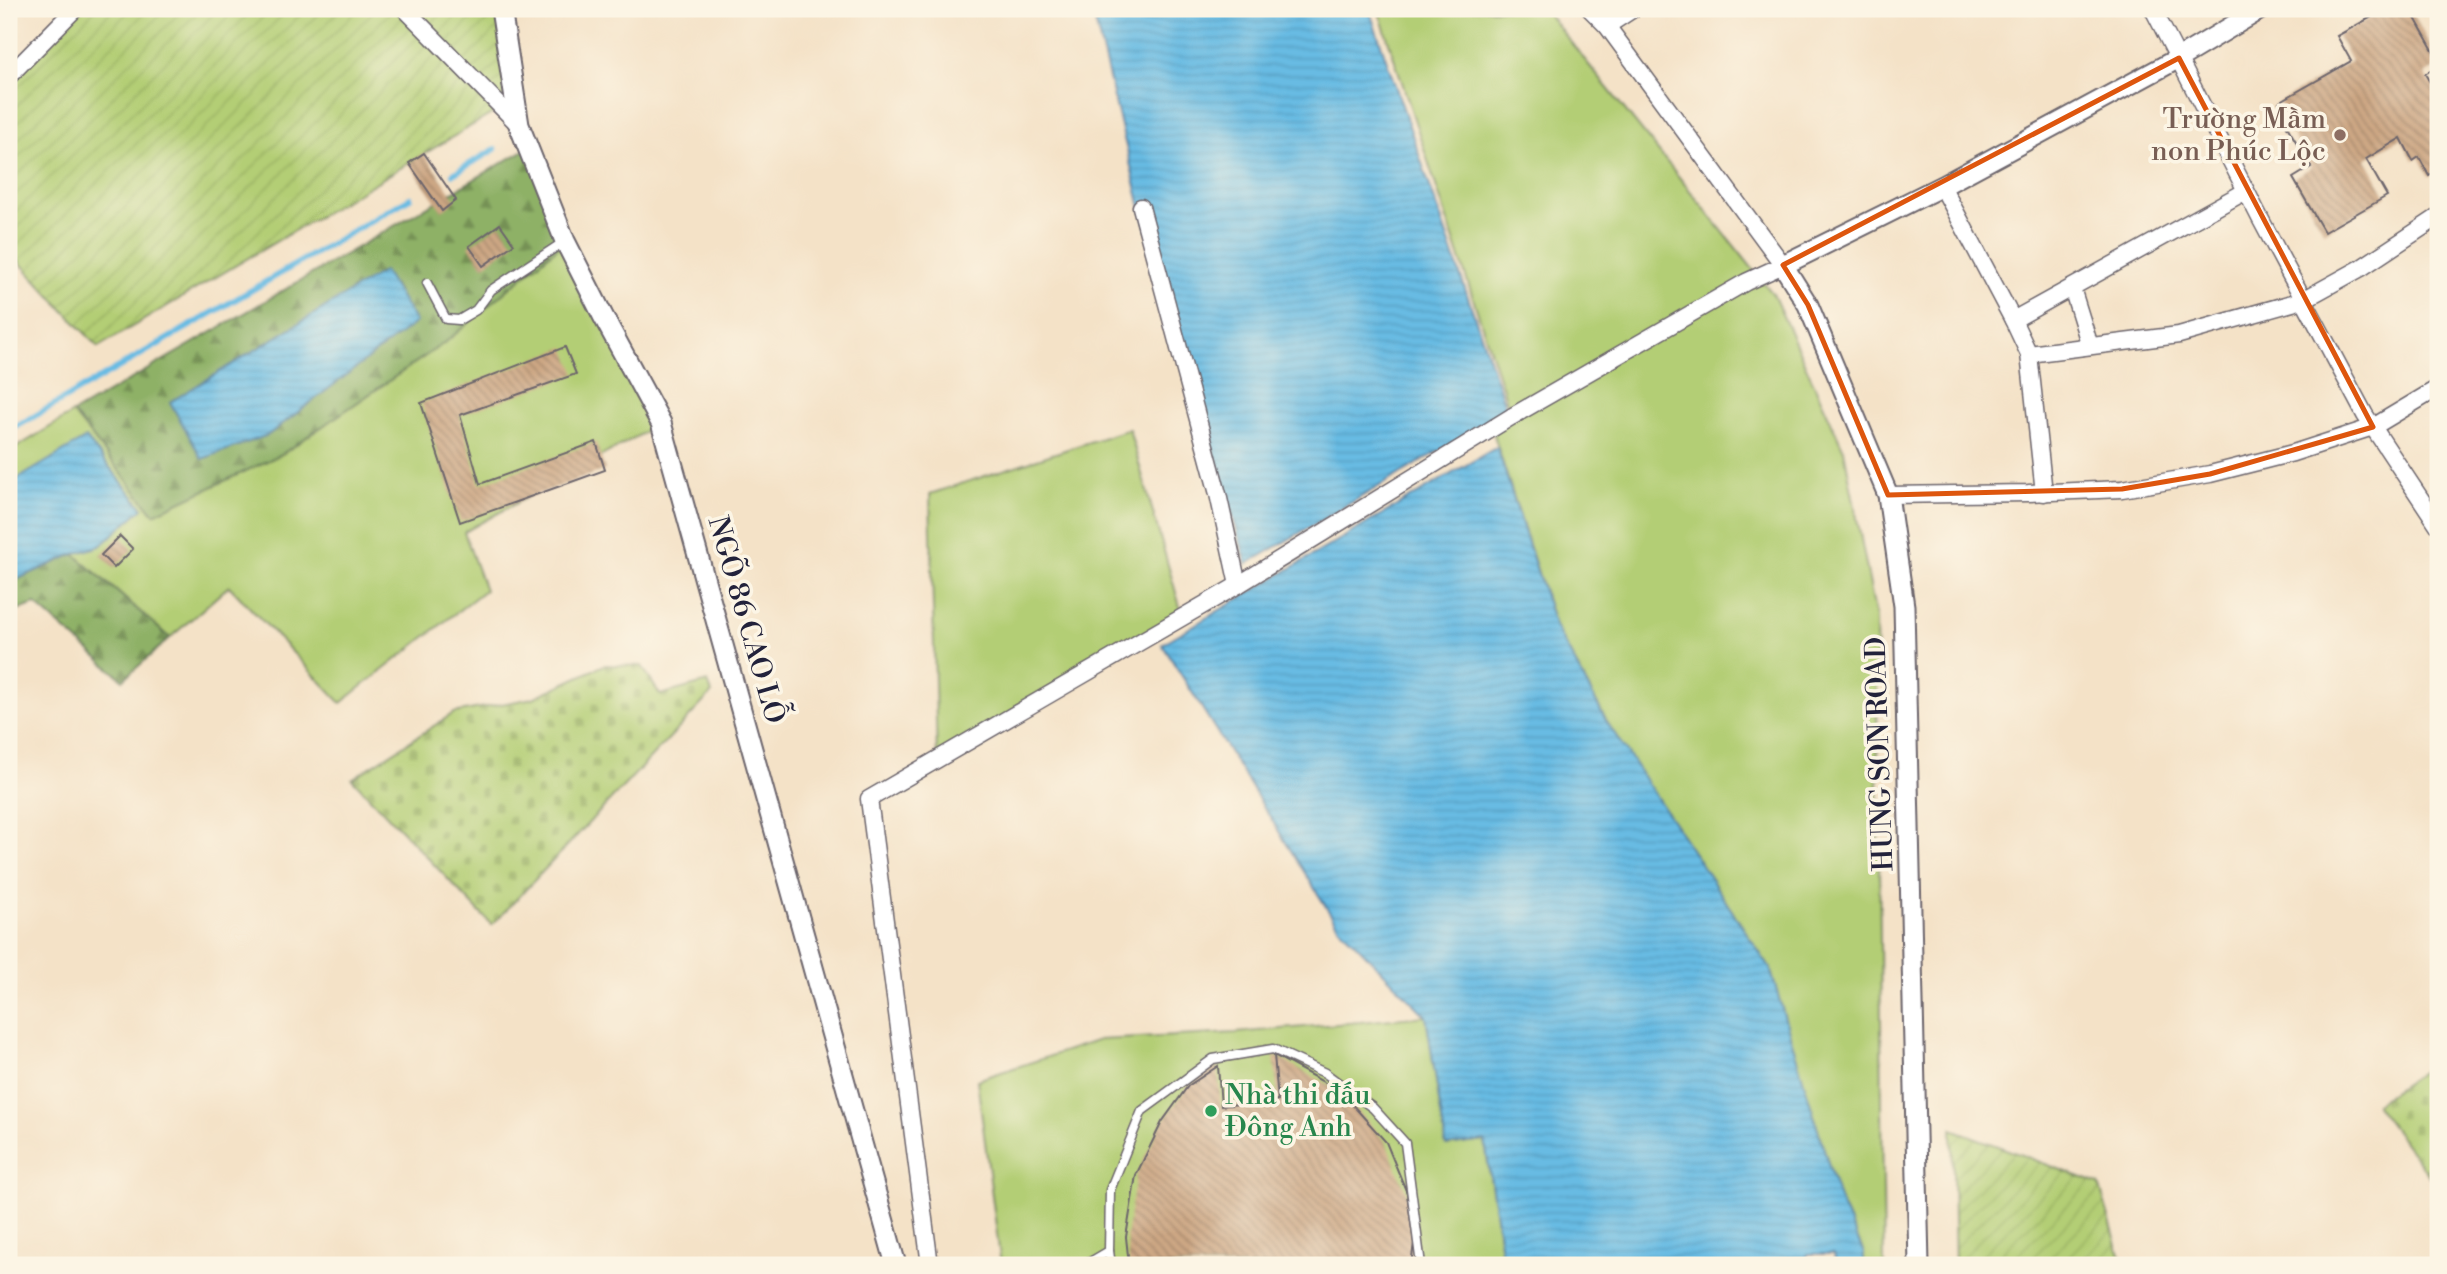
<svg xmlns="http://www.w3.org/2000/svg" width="2447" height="1274" font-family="'Libre Bodoni',serif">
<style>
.grass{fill:#b3ce74;stroke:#6a7858;stroke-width:2}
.forest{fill:url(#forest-firs);stroke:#586a50;stroke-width:2}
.cemetery{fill:url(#cemetery-stones);stroke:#6a7858;stroke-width:2}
.garden{fill:url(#garden-furrows);stroke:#6a7858;stroke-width:2}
.water{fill:url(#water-rules);stroke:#446e8f;stroke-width:2}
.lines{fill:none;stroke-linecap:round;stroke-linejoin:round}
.stream{stroke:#67bbe3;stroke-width:6}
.building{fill:url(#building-back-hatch)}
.service-casing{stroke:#6c656c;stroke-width:11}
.minor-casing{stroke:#6c656c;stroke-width:19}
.tertiary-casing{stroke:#6c656c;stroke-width:23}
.service{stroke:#fff;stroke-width:8}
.minor{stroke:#fff;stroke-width:16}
.tertiary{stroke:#fff;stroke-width:19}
.marked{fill:none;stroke:#de560e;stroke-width:5;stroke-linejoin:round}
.education-dot{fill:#8d6e63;stroke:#fcf5e5;stroke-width:2.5}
.leisure-dot{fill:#2e9e5b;stroke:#fcf5e5;stroke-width:2.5}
.labels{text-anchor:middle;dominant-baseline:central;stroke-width:7;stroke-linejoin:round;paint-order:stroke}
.education-label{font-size:28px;fill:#785e54;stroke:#fcf5e5;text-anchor:end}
.street-label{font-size:28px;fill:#22223b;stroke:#fcf5e5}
.leisure-label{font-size:28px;fill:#27864d;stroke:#fcf5e5;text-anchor:start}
</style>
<defs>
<pattern id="forest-firs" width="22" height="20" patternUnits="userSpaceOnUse" patternTransform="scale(1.75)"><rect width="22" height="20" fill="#8eb166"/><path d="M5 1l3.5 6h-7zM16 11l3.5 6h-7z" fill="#749055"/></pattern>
<pattern id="cemetery-stones" width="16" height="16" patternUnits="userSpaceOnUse" patternTransform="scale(1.75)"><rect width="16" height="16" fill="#b3ce74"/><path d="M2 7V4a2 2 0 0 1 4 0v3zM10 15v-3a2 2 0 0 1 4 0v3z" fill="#9ab165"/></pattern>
<pattern id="garden-furrows" width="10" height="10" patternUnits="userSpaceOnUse" patternTransform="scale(1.75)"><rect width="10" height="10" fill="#b3ce74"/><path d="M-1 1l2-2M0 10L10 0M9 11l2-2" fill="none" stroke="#9ab165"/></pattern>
<pattern id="water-rules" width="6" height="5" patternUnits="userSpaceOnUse" patternTransform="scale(1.75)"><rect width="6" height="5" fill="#67bbe3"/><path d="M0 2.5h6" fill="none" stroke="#59a0c4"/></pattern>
<pattern id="building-back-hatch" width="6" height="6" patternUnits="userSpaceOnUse" patternTransform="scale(1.75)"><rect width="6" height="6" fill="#cda784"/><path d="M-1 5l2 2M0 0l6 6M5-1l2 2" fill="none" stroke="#a6886d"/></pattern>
</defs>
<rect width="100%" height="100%" fill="#fcf5e5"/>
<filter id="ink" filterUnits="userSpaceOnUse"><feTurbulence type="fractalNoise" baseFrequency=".0143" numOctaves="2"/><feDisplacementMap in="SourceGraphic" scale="14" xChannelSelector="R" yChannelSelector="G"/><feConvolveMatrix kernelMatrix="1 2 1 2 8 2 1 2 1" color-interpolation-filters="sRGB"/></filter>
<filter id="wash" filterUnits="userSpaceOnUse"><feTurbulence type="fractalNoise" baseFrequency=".00686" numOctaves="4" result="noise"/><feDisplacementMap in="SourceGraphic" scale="28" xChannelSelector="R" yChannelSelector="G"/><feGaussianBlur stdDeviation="1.57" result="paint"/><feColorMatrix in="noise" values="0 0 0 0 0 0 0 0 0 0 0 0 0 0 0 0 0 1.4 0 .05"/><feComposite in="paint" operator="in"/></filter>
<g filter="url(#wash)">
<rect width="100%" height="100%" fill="#f4e2c7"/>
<g class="grass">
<path d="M1378 9H1544L1773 294 1844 450 1876 617 1884 1265H1864V1253L1839 1199 1607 722 1555 626 1492 429 1512 417Z"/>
<path d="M565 241 661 423 464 532 485 590 341 703 229 586 170 638 74 554 9 583V452L73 413 154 513 282 454 447 341Z"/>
<path d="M1129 429 1183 617 937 759 930 494Z"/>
<path d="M1426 1016 1446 1146 1485 1141 1503 1265H1001L977 1080 1099 1040 1236 1033Z"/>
</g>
<g class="forest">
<path d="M528 148 565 241 447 341 282 454 154 514 73 413Z"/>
<path d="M74 554 170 638 123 680 35 604 9 614V583Z"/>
</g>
<g class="cemetery">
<path d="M604 665 642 666 660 695 708 682 712 693 492 925 352 779 454 713 533 698Z"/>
<path d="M2438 1061V1187L2375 1104Z"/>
</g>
<g class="garden">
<path d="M75 9H501L515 100 98 347 9 251V76Z"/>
<path d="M1952 1129 2099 1184 2123 1265H1955Z"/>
</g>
<g class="water">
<path d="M1092 9H1369L1507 411 1247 564 1141 207Z"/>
<path d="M384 271 416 322 268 435 202 459 170 402Z"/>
<path d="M86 438 143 508 100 546 74 554 9 583V484Z"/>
<path d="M1497 447 1555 626 1607 722 1770 968 1839 1199 1864 1253V1265H1836L1834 1254H1808L1805 1265H1503L1485 1141 1446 1146 1426 1016 1338 926 1162 644Z"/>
</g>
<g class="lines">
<g class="stream">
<path d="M453 174 495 149"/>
<path d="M9 431 410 198"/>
</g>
</g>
<g id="blocks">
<g class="building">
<path d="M2386 9H2410L2438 59V66L2425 74 2431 84 2438 80V170L2429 176 2419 157 2413 161 2401 138 2366 159 2387 196 2324 232 2293 178 2311 167 2278 111 2283 108 2279 102 2351 61 2337 36Z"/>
<path d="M424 153 456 200 442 211 409 163Z"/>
<path d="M500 224 514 244 483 266 469 246Z"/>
<path d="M565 347 576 374 460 415 480 484 596 442 605 470 460 522 421 403Z"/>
<path d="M120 536 133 549 114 568 101 555Z"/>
<path d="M1274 1055 1340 1091 1386 1142 1407 1193 1414 1243 1411 1265H1129L1126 1237 1136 1175 1162 1122 1188 1086 1218 1066 1221 1106 1278 1100Z"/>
</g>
</g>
</g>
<g filter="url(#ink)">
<use href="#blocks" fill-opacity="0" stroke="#6c656c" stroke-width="2"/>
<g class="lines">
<defs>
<g id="service">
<path d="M427 283 446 319 459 320 476 310 491 290 565 241"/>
<path d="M1109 1251 1111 1265"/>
<path d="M1085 1265 1109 1251 1110 1190 1142 1111 1213 1059 1273 1049 1325 1073 1373 1108 1405 1143 1421 1265"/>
</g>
<g id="minor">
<path d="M405 9 519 125"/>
<path d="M2153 9 2261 220 2365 415 2438 525"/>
<path d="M1607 26 1633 9"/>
<path d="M9 76 75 9"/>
<path d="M1942 186 2013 320 2029 354 2044 493"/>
<path d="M1141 207 1218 494 1238 585"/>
<path d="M2072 288 2090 346"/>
<path d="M2013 320 2246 191"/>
<path d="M2029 354 2179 335 2303 300 2361 268 2438 217"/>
<path d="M1888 495 2028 493 2122 489 2210 474 2293 453 2373 427 2438 388"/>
<path d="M930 1265 869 799 1238 585 1511 417 1746 282 1783 265 1607 26 1590 9"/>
</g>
<g id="tertiary">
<path d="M501 9 519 125 565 241 603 316 661 423 896 1265"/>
<path d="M1919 1265 1904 606 1888 495 1808 305 1783 265 1942 186 2179 58 2261 9"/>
</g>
</defs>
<use href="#service" class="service-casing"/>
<use href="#minor" class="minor-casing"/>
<use href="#tertiary" class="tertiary-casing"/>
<use href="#service" class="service"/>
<use href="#minor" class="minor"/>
<use href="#tertiary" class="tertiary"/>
</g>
</g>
<path class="marked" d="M2179 58 2373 427 2210 474 2122 489 1888 495 1808 305 1783 265Z"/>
<circle class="education-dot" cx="2340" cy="135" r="7"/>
<circle class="leisure-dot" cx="1211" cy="1111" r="7"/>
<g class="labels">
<g class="education-label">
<text x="2326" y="119">Trường Mầm<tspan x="2326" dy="32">non Phúc Lộc</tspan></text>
</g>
<g class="street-label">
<text transform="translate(746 620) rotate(74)">NGÕ 86 CAO LỖ</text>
<text transform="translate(1880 754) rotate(-92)">HUNG SON ROAD</text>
</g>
<g class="leisure-label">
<text x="1225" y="1095">Nhà thi đấu<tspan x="1225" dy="32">Đông Anh</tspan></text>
</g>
</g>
<rect width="2447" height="1274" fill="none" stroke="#fcf5e5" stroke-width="35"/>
</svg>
